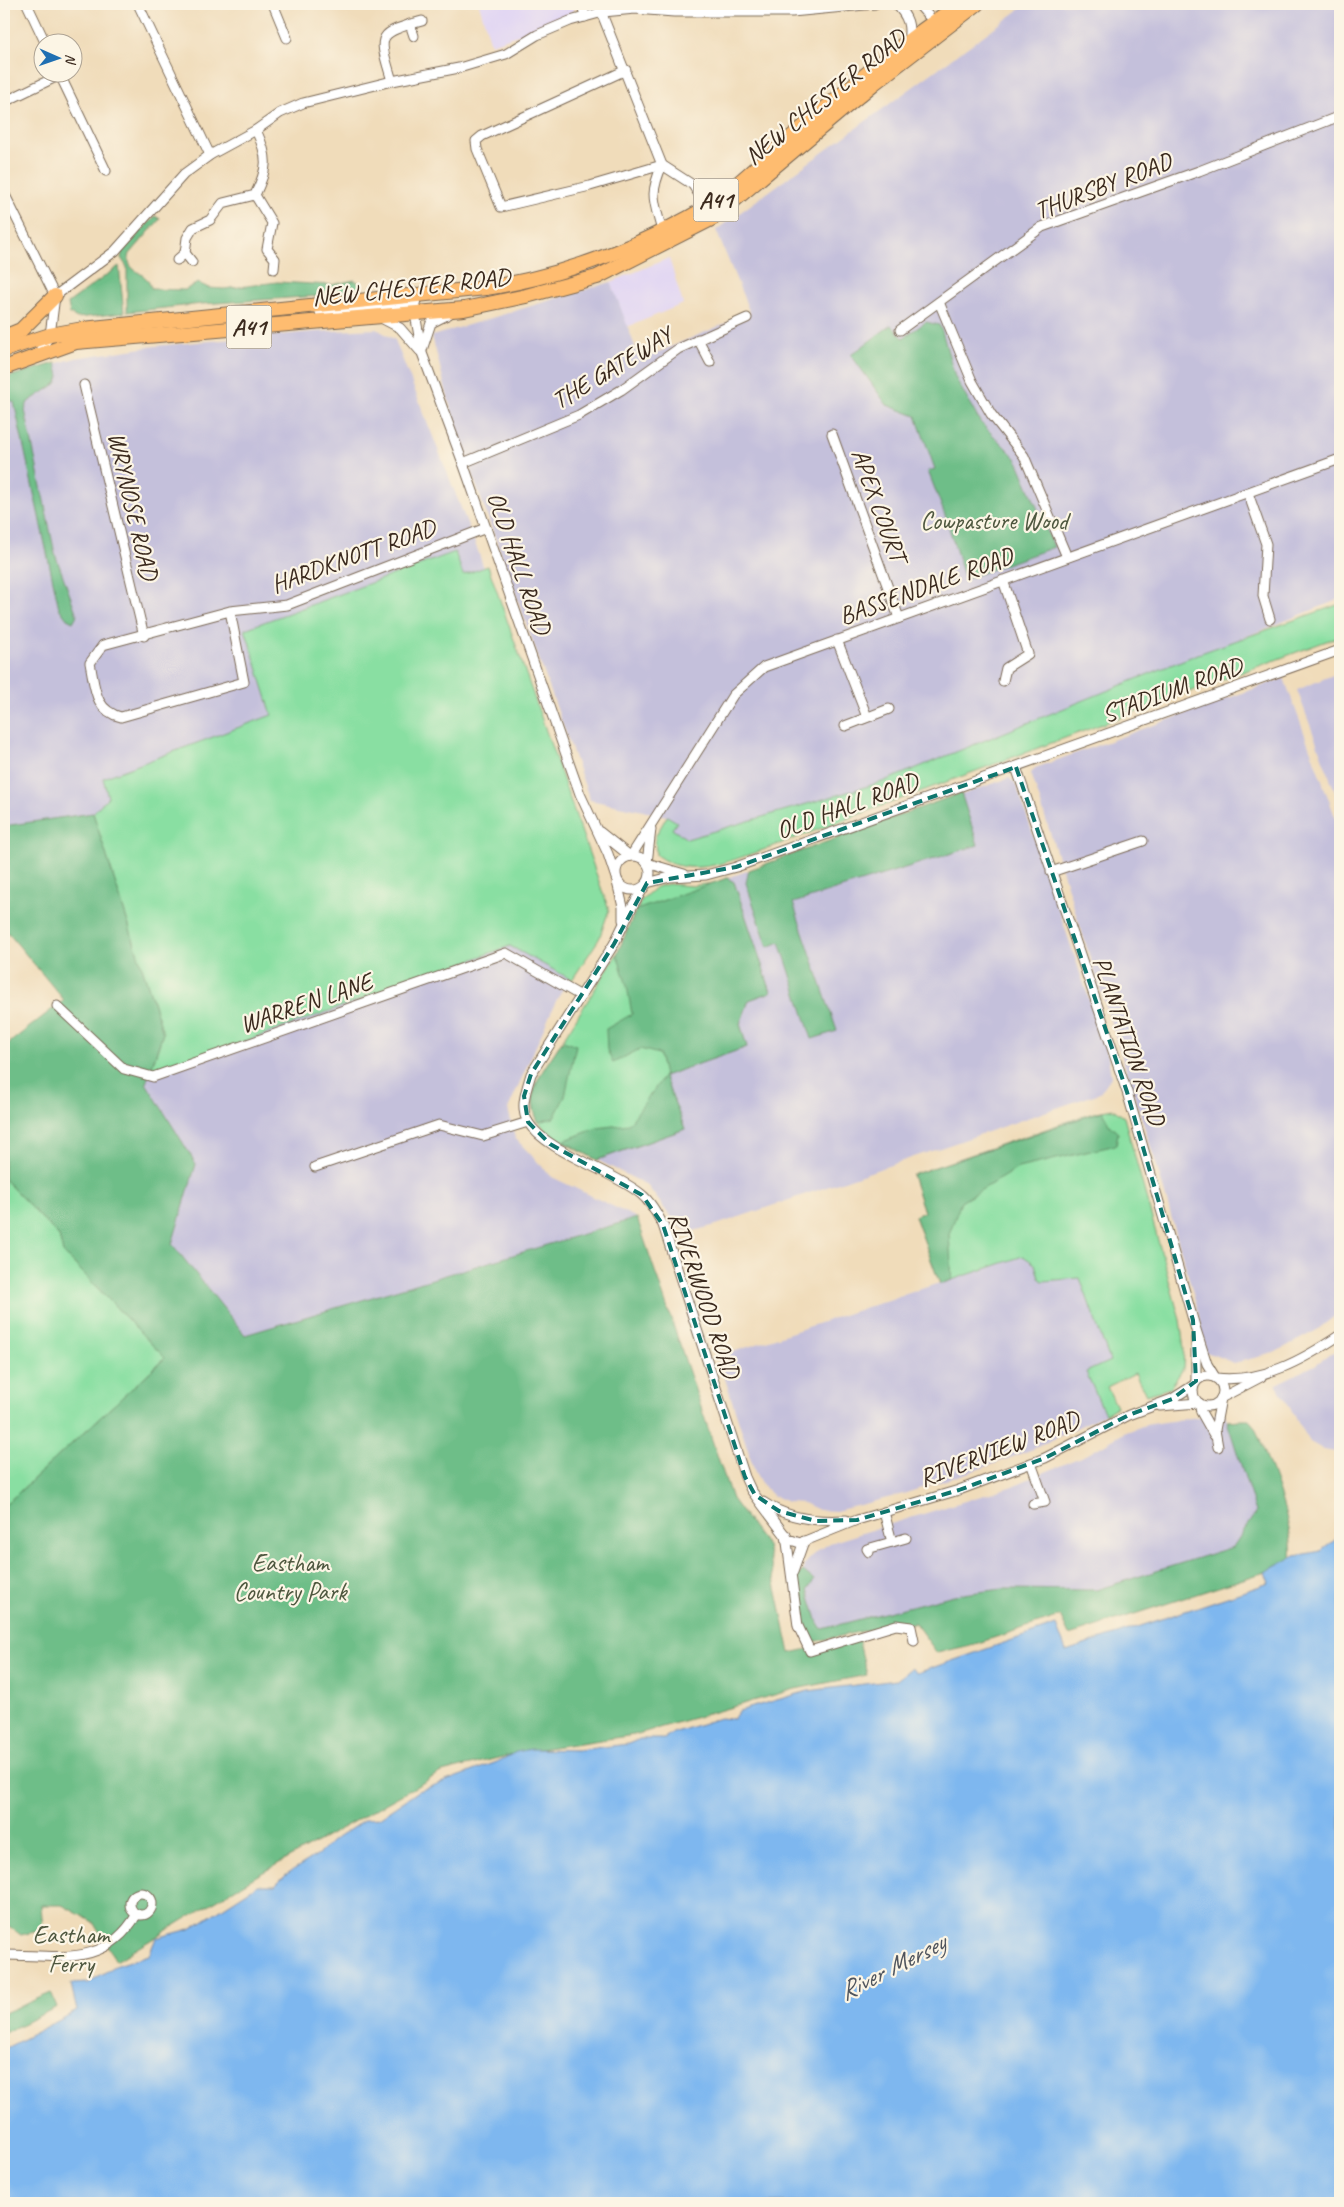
<svg xmlns="http://www.w3.org/2000/svg" width="1344" height="2207" font-family="Caveat,sans-serif">
<style>
.built{fill:#e0d4f4}
.industrial{fill:#c4c0db}
.green{fill:#89dfa2;stroke:#628460}
.forest{fill:#6ebe88;stroke:#547453}
.water{fill:#7eb7ef;stroke:#5c7086}
.lines{fill:none;stroke-linecap:round;stroke-linejoin:round}
.minor-casing{stroke:#7a6855;stroke-width:11}
.highway-casing{stroke:#7a6855;stroke-width:16}
.minor{stroke:#fff;stroke-width:9}
.highway{stroke:#febc70;stroke-width:14}
.marked{fill:none;stroke:#0f766e;stroke-width:4;stroke-dasharray:10 6;stroke-linejoin:round}
.labels{text-anchor:middle;dominant-baseline:central;stroke-width:4.5;stroke-linejoin:round;paint-order:stroke}
.shield{fill:#fcf5e5;stroke:#75675a;stroke-width:1}
.shield-label{font-size:24px;font-weight:bold;fill:#3b2a1e}
.street-label{font-size:25px;fill:#3b2a1e;stroke:#fcf5e5}
.park-label{font-size:25px;fill:#4e573f;stroke:#fcf5e5}
.water-label{font-size:26px;font-style:italic;fill:#4f545d;stroke:#fcf5e5}
</style>
<rect width="100%" height="100%" fill="#fcf5e5"/>
<filter id="ink" filterUnits="userSpaceOnUse"><feTurbulence type="fractalNoise" baseFrequency=".02" numOctaves="2"/><feDisplacementMap in="SourceGraphic" scale="10" xChannelSelector="R" yChannelSelector="G"/><feConvolveMatrix kernelMatrix="1 2 1 2 8 2 1 2 1" color-interpolation-filters="sRGB"/></filter>
<filter id="wash" filterUnits="userSpaceOnUse"><feTurbulence type="fractalNoise" baseFrequency=".0096" numOctaves="4" result="noise"/><feDisplacementMap in="SourceGraphic" scale="20" xChannelSelector="R" yChannelSelector="G"/><feGaussianBlur stdDeviation="1.12" result="paint"/><feColorMatrix in="noise" values="0 0 0 0 0 0 0 0 0 0 0 0 0 0 0 0 0 1.4 0 .05"/><feComposite in="paint" operator="in"/></filter>
<g filter="url(#wash)">
<rect width="100%" height="100%" fill="#f0dcba"/>
<g class="built">
<path d="M479 4H580L575 7 572 15 565 19 491 44Z"/>
<path d="M669 258 683 304 627 327 611 282Z"/>
</g>
<g class="industrial">
<path d="M1027 4H1340V599L882 782 687 839 671 829 667 816 590 800 456 429 432 336 611 282 640 360 750 313 716 230Z"/>
<path d="M377 329 395 340 478 551 604 918 556 1001 508 1109 515 1138 552 1177 637 1218 245 1335 172 1244 196 1164 146 1083 163 1033 92 813 4 826V378L76 358 156 346 313 332Z"/>
<path d="M1340 672V805L1297 690Z"/>
<path d="M1284 678 1340 830V1312L1317 1330 1274 1353 1234 1363 1206 1352 1197 1307 1156 1163 1031 773 1035 768Z"/>
<path d="M1009 778 1014 782 1018 790 1108 1055 1111 1077 1100 1093 716 1225 693 1231 686 1230 676 1224 647 1185 597 1160 685 1129 664 1076 740 1024 749 1000 771 992 734 883 727 878Z"/>
<path d="M1023 1255 1035 1264 1039 1278 1043 1281 1080 1277 1110 1361 1086 1372 1105 1414 1033 1449 994 1464 903 1494 836 1511 819 1510 804 1503 788 1502 774 1496 762 1485 755 1472 718 1357Z"/>
<path d="M1340 1347V1453L1324 1450 1310 1442 1276 1384 1315 1365Z"/>
<path d="M1224 1413 1243 1465 1256 1512 1233 1547 1096 1590 1005 1589 954 1595 822 1629 818 1623 808 1589 814 1580 803 1571 804 1565 815 1553 830 1543 1010 1487 1090 1453 1124 1433 1145 1425Z"/>
</g>
<g class="green">
<path d="M455 552 463 575 488 566 609 910 599 939 572 980 510 946 149 1076 163 1033 93 813 108 797 103 778 272 715 245 629Z"/>
<path d="M1340 604V636L763 850C728 861 690 880 656 855L655 837 667 816 677 822 672 829 687 839 882 782 1198 654Z"/>
<path d="M727 878 734 882 771 992 749 1000 740 1024 747 1047 664 1076 685 1129 597 1160C563 1141 523 1131 535 1084L617 954 642 899 656 887 668 884 692 886 714 883Z"/>
<path d="M1113 1109 1124 1117 1180 1320 1184 1348 1183 1369 1170 1388 1146 1395 1135 1373 1107 1387 1117 1407 1105 1414 1086 1372 1110 1361 1080 1278 1043 1281 1039 1278 1035 1264 1023 1256 940 1284 915 1216 924 1212 912 1175 1096 1112Z"/>
<path d="M4 1179 59 1236 63 1252 165 1358 4 1506Z"/>
</g>
<g class="forest">
<path d="M155 216 160 219 130 254C125 269 138 270 146 278 149 281 150 286 152 289L185 290 198 283 209 288 224 289 277 282 331 285 355 280 360 284 361 293 202 304 127 312V267L121 258 122 252Z"/>
<path d="M119 266 124 313 77 318 70 314 68 303Z"/>
<path d="M926 322 939 325 942 331 955 377 980 422 1016 458 1054 547 965 579 945 515 928 471 935 469 916 416 887 405 851 355 891 325 903 338Z"/>
<path d="M56 363 59 376 57 383 28 402 25 410 55 554 77 615 73 622 67 619 59 608 14 402 4 398V378Z"/>
<path d="M961 793 978 845 793 903 837 1031 812 1039 780 942 768 947 746 883 749 870Z"/>
<path d="M93 813 163 1033 146 1083 196 1164 172 1244 245 1335 637 1218 732 1499 767 1546 790 1653 858 1638 867 1675 795 1689 634 1735 526 1751 442 1772 258 1875 116 1961 93 1922 62 1905H41L43 1930 21 1935 4 1923V1506L165 1358 63 1252 59 1236 4 1179V1047L64 1000 4 928V826Z"/>
<path d="M727 878 734 882 771 992 749 1000 740 1024 747 1047 664 1076 685 1129 597 1160 563 1141 597 1128 629 1124 664 1076 659 1054 640 1049 613 1063 607 1050 606 1029 632 1014 627 986 617 954 636 910Z"/>
<path d="M562 1041 576 1045 565 1096 554 1118 538 1122C524 1088 545 1069 562 1041Z"/>
<path d="M1103 1111 1109 1125 1118 1133 1116 1145 1018 1168 961 1202 949 1234 952 1280 940 1284 915 1216 924 1212 912 1175Z"/>
<path d="M1241 1420H1249L1255 1427C1267 1460 1295 1524 1291 1558L1265 1572 1069 1635 1060 1616 975 1644 937 1653 915 1623C878 1625 843 1637 807 1643L798 1609 795 1577 803 1571 814 1580 808 1590 818 1623 822 1629 954 1595 1003 1589 1096 1590 1233 1547 1256 1512 1227 1421Z"/>
<path d="M51 1993 57 2007 4 2033V2013Z"/>
</g>
<path class="water" d="M1340 1536V2203H4V2049L77 2011 71 1984 88 1983 115 1966 149 1955 156 1938 190 1929 258 1885H275L285 1875 320 1853 331 1842 366 1819 379 1818 419 1791 497 1762 516 1752 531 1749 578 1750 628 1744 640 1739H664L673 1733 720 1718 733 1719 739 1711 808 1691 897 1680 911 1668 917 1673 1056 1625 1066 1651 1269 1583 1265 1572 1295 1556 1321 1551Z"/>
</g>
<g filter="url(#ink)">
<g class="lines">
<defs>
<g id="minor">
<path d="M27 4 45 42"/>
<path d="M138 4 210 155"/>
<path d="M273 4 287 38"/>
<path d="M582 4 585 17"/>
<path d="M598 4 662 165 693 185 707 207"/>
<path d="M896 4C908 17 911 25 908 42"/>
<path d="M918 4 934 22"/>
<path d="M410 24 414 36"/>
<path d="M626 70 482 136 476 141 477 149 501 207 590 186 662 165"/>
<path d="M392 81C379 36 374 34 422 21"/>
<path d="M4 102 60 75 106 171"/>
<path d="M4 193 55 296"/>
<path d="M255 195 272 223 267 249 275 259 274 269"/>
<path d="M662 231C654 200 649 196 662 165"/>
<path d="M185 253 192 262"/>
<path d="M177 260 185 253 187 238 193 228 210 220 223 203 255 195C268 168 269 158 256 130"/>
<path d="M420 295 416 300 414 308 422 353 463 463 580 794 608 854 616 878"/>
<path d="M939 302 972 381 991 414 1024 456 1067 557"/>
<path d="M320 312 399 305 409 307 415 313"/>
<path d="M381 318 400 328 420 351"/>
<path d="M900 330 1042 227 1199 171 1340 116"/>
<path d="M698 339 710 362"/>
<path d="M422 350 431 323 449 314"/>
<path d="M37 355 50 335 55 296 115 251 184 174 210 155 256 130 280 113 303 103 392 81 459 68 506 54 537 35 570 21 603 12 635 9 674 12H792L875 4"/>
<path d="M84 385 144 636"/>
<path d="M832 434 899 618"/>
<path d="M463 463 579 415 621 390 678 349 747 318"/>
<path d="M1248 493 1266 544 1263 596 1270 619"/>
<path d="M230 611 244 682 121 717C94 710 95 687 90 663L103 645 230 611 287 605 486 528"/>
<path d="M837 640 867 717"/>
<path d="M1003 681 1006 668 1028 654 1003 580"/>
<path d="M845 726 889 709"/>
<path d="M1016 767 1127 1092 1196 1330 1207 1364 1215 1377"/>
<path d="M600 832 630 856"/>
<circle cx="633" cy="873" r="17"/>
<path d="M631 856 733 695 764 667 1340 459"/>
<path d="M647 863 684 874"/>
<path d="M647 863 651 829"/>
<path d="M1051 872 1143 841"/>
<path d="M617 882 623 907V920"/>
<path d="M647 883 670 877 706 875 736 867 1340 650"/>
<path d="M646 884 633 905 614 944 531 1074C527 1088 519 1108 528 1122 546 1152 612 1170 641 1194 651 1202 657 1214 663 1225L745 1477 751 1490 788 1539 800 1543 857 1520 959 1490 1045 1458 1129 1415 1172 1399 1194 1385"/>
<path d="M57 1006 124 1069 153 1077 506 953 581 996"/>
<path d="M315 1167 439 1125 483 1136 528 1122"/>
<path d="M1196 1338V1381"/>
<circle cx="1208" cy="1391" r="15"/>
<path d="M1216 1378C1262 1383 1303 1360 1340 1335"/>
<path d="M1221 1398 1261 1377"/>
<path d="M1199 1403 1201 1412 1214 1435"/>
<path d="M1160 1406 1198 1403"/>
<path d="M1218 1447 1215 1430 1221 1398"/>
<path d="M1031 1463 1045 1502 1033 1504"/>
<path d="M763 1502C788 1519 817 1522 846 1520"/>
<path d="M884 1512 892 1542 906 1538"/>
<path d="M786 1535 798 1626 810 1651 896 1625 911 1627 914 1641"/>
<path d="M869 1552 867 1549 892 1542"/>
<path d="M793 1572 804 1541"/>
<circle cx="141" cy="1904" r="11"/>
<path d="M4 1955C58 1955 105 1969 137 1914"/>
</g>
<g id="highway">
<path d="M4 337 21 330 55 296"/>
<path d="M4 350 50 335 83 329 486 288C563 276 639 247 706 208 729 194 760 163 782 145 840 96 897 46 960 4"/>
<path d="M4 368 76 342 464 309 526 296 597 277 713 218 873 84 977 4"/>
</g>
</defs>
<use href="#minor" class="minor-casing"/>
<use href="#highway" class="highway-casing"/>
<use href="#minor" class="minor"/>
<use href="#highway" class="highway"/>
</g>
</g>
<path class="marked" d="M1016 767 1127 1092 1193 1320 1196 1381 1172 1399 1129 1415 1045 1458 959 1490 857 1520 816 1521 779 1511 755 1495 745 1477 663 1225 642 1195 550 1144 528 1122 524 1096 531 1074 614 944 647 883 736 867Z"/>
<g class="labels">
<g class="shield">
<rect x="693.5" y="178.5" width="45" height="43" rx="4"/>
<rect x="226.5" y="305.5" width="45" height="43" rx="4"/>
</g>
<g class="shield-label">
<text x="716" y="200">A41</text>
<text x="249" y="327">A41</text>
</g>
<g class="street-label">
<text transform="translate(825 97) rotate(-39)">NEW CHESTER ROAD</text>
<text transform="translate(1103 186) rotate(-21)">THURSBY ROAD</text>
<text transform="translate(411 287) rotate(-6)">NEW CHESTER ROAD</text>
<text transform="translate(612 368) rotate(-31)">THE GATEWAY</text>
<text transform="translate(879 505) rotate(70)">APEX COURT</text>
<text transform="translate(133 506) rotate(77)">WRYNOSE ROAD</text>
<text transform="translate(353 556) rotate(-20)">HARDKNOTT ROAD</text>
<text transform="translate(519 563) rotate(71)">OLD HALL ROAD</text>
<text transform="translate(926 586) rotate(-20)">BASSENDALE ROAD</text>
<text transform="translate(1172 690) rotate(-20)">STADIUM ROAD</text>
<text transform="translate(847 806) rotate(-20)">OLD HALL ROAD</text>
<text transform="translate(306 1003) rotate(-19)">WARREN LANE</text>
<text transform="translate(1129 1041) rotate(71)">PLANTATION ROAD</text>
<text transform="translate(704 1295) rotate(71)">RIVERWOOD ROAD</text>
<text transform="translate(999 1449) rotate(-21)">RIVERVIEW ROAD</text>
</g>
<g class="park-label">
<text x="994" y="521">Cowpasture Wood</text>
<text x="290" y="1563">Eastham<tspan x="290" dy="29">Country Park</tspan></text>
<text x="71" y="1935">Eastham<tspan x="71" dy="29">Ferry</tspan></text>
</g>
<g class="water-label">
<text transform="translate(892 1967) rotate(-27)">River Mersey</text>
</g>
</g>
<rect width="1344" height="2207" fill="none" stroke="#fcf5e5" stroke-width="20"/>
<g transform="translate(58 58) rotate(92)"><circle r="24" fill="#fcf5e5" stroke="#afa495"/>
<path d="M0-4L9 19L0 12L-9 19Z" fill="#1f6fb2"/>
<text y="-8" font-size="14" font-weight="bold" text-anchor="middle" fill="#3b2a1e">N</text>
</g>
</svg>
